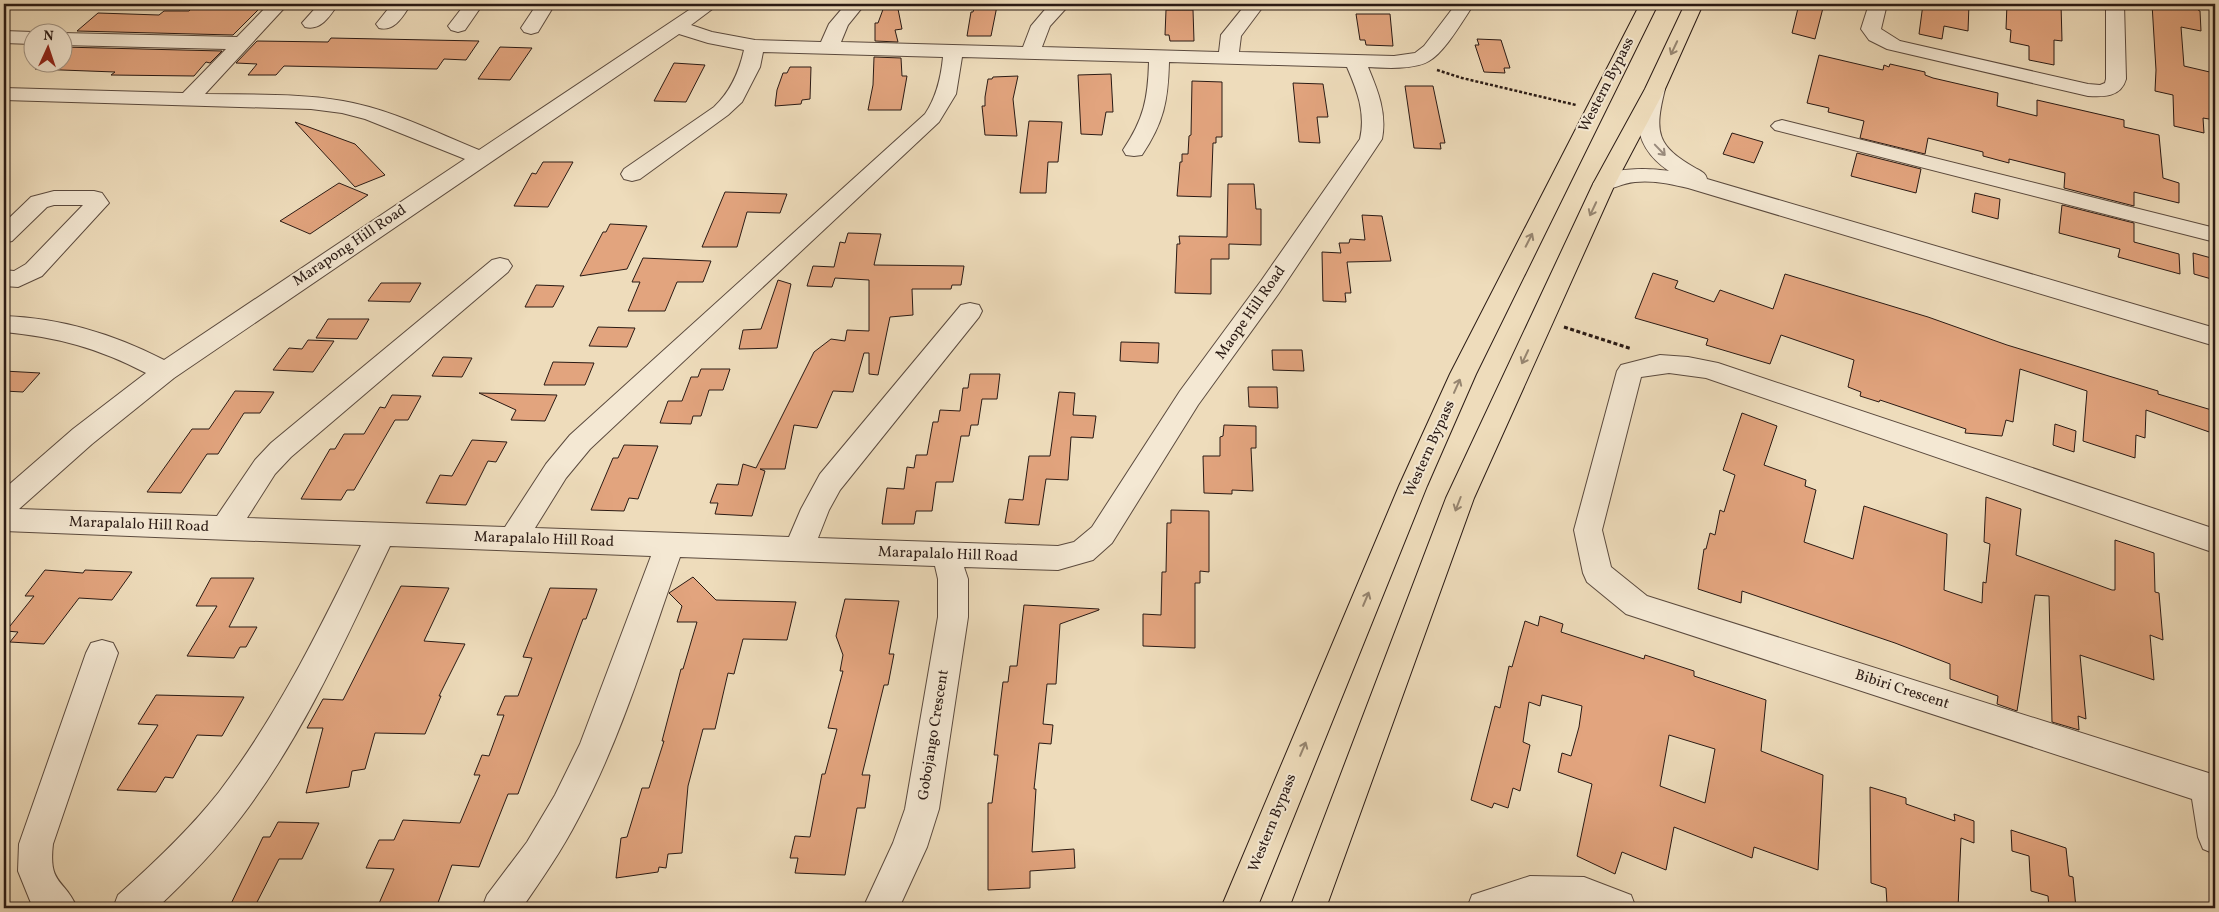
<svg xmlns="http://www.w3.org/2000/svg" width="2219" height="912" font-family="Vollkorn,serif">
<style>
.building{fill:#e2a47e;stroke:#2a1a14;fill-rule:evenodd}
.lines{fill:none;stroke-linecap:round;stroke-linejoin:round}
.minor-casing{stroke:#5b4a3e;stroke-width:2}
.highway-casing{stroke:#2a1a14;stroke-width:2}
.path-far1{stroke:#2a1a14;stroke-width:2.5;stroke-dasharray:3 2;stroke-linecap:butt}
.path{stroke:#2a1a14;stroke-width:3;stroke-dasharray:4 2.5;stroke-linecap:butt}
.minor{fill:#f4e8d3;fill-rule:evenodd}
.highway{fill:#eedcbb;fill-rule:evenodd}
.oneway{stroke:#968570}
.oneway2{stroke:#998b7d}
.labels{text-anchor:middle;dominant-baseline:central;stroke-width:4;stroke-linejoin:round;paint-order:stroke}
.street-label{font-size:15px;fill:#2a1a14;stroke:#f4e8d3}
</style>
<rect width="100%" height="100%" fill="#eedcbb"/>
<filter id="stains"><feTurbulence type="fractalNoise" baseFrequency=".004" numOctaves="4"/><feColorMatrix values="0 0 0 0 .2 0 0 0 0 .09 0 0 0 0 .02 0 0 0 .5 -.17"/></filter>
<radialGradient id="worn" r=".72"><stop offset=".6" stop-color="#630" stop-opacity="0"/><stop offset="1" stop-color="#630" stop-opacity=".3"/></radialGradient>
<g class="building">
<path d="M885 4H897L902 29 895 30 898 42 875 41V23H878Z"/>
<path d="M1799 4H1824L1815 39 1792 33Z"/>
<path d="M1923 4H1969L1968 31 1944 26 1942 39 1919 34Z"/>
<path d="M2007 4H2061L2062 41 2054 40V65L2029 60V46L2010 42 2011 30 2006 29Z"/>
<path d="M2152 4H2197L2198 10 2200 11 2201 31 2181 27 2184 66 2214 73 2215 120 2203 118 2204 133 2174 126 2173 95 2155 91 2156 70Z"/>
<path d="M975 5 997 6 991 36H967L971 12H973Z"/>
<path d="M193 7 259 9 233 35 77 31 98 13 159 15 164 11H189Z"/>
<path d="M1166 10H1193L1194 41H1170L1169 35H1165Z"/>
<path d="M1356 14H1390L1393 46 1366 45 1365 40H1360Z"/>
<path d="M331 38 479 41 466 60 444 59 437 69 284 66 276 75H248L257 64 236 63 257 41 328 42Z"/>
<path d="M1477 39 1501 40 1510 68H1504L1505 73 1484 72 1475 45H1479Z"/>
<path d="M62 47 222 51 210 63 206 62 194 76 111 75 115 72 35 69 42 62H62Z"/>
<path d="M500 47 532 48 510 80 478 79Z"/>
<path d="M1819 55 1883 70 1884 65 1889 67 1890 64 1925 72V75L1933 78 1998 93 1997 106 2037 116V100L2124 120V127L2159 135 2163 178 2179 183V203L2134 192V206L2064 188 2065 173 2009 159V163L1983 156V152L1928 138 1925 154 1860 138 1864 121 1828 112 1829 108 1807 103Z"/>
<path d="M874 57 901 58 902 76H907L901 110H868L873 85Z"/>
<path d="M674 63 705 65 686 102 654 101Z"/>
<path d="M790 67H811L810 99 802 100 801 104 775 106 777 90 783 73H787Z"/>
<path d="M1111 74 1113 112H1106L1102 135 1081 134 1078 75Z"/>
<path d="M1018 76 1013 99 1017 136 985 135 982 106H985V97L988 79H992L993 77Z"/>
<path d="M1192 81 1222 82V137H1216V143H1213L1211 197 1177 196 1180 162H1182V154H1188L1189 136 1191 135Z"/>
<path d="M1293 83 1323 84 1328 117H1317L1320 143 1299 142Z"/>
<path d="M1405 86H1433L1445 143H1440L1441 149 1414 148Z"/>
<path d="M1029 121 1062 122 1058 162H1048L1046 193H1020Z"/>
<path d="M295 122 355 144 385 175 355 187Z"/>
<path d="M1732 133 1763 142 1754 163 1723 154Z"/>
<path d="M1857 153 1921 169 1916 193 1851 176Z"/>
<path d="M543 162H573L548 207 514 206 532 173 536 174Z"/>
<path d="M339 183 368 195 310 234 280 221Z"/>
<path d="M1228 184H1254L1256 209H1261V245L1229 244V259H1211V294L1175 293 1177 244H1180L1179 236 1227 237Z"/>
<path d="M725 192 787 194 780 213 747 212 737 247H702Z"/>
<path d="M1975 193 2000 199 1998 219 1972 212Z"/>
<path d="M2062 205 2134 223V242L2179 254 2180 274 2118 257 2120 249 2059 233Z"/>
<path d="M1362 215 1382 216 1391 261 1347 262 1351 293H1345L1346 302 1323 301 1322 252 1341 253 1339 243H1349L1350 239 1365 240Z"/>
<path d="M610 224 647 226 627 269 580 276 603 232H606Z"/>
<path d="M848 233 881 234 874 265 964 266 961 285H952L951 289H912L913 315 890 317 878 375 869 374V353H864L853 392 833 391 817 428 794 425 785 469H760L765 471 752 516 715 514 718 503H710L717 484 738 485 743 464 756 468 814 352 831 339 845 341 847 330 869 331V280L835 278 832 287 807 286 813 266 834 267 840 242 845 243Z"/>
<path d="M2193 253 2215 259V280L2194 274Z"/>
<path d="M643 258 711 261 703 282H677L665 311H628L640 282H632Z"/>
<path d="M1653 273 1678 281 1675 288 1714 302 1720 290 1773 309 1785 274 1928 317 2007 345 2158 391V394L2215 411V434L2146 410 2145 438 2136 435 2135 458 2083 441 2087 391 2020 369 2013 422 2006 420 2002 436 1965 433 1966 429 1880 400 1879 402 1860 396 1861 392 1848 387 1854 360 1781 335 1770 364 1706 345 1708 339 1635 318Z"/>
<path d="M778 280 791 284 777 348 739 349 743 330 761 329Z"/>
<path d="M381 283H421L410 302 368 301Z"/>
<path d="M536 285 564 286 553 307H525Z"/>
<path d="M328 319H369L357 339 316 338Z"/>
<path d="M598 327 635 328 627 347 589 346Z"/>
<path d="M308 340 334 341 313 372 273 370 289 348 302 349Z"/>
<path d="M1121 342 1159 343 1158 363 1120 361Z"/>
<path d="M1272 350H1302L1304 371 1273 370Z"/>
<path d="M443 357 472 358 462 377 432 376Z"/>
<path d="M553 362 594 363 585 385H544Z"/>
<path d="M701 369H730L723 390H709L701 416H693L691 424 660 423 668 401H682L691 377H698Z"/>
<path d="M4 371 40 373 23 392 4 391Z"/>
<path d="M970 374H1000L997 399H982L978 425H971L969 436H961L953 482H936L932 511H916L914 524H882L887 488 904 489 907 467 914 468 916 455H927L933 422H938L940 410 960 411 963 388H968Z"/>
<path d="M1248 387H1277L1278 408 1249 407Z"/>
<path d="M235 391 274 392 260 413H244L218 454H207L181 493 147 492 192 429H209Z"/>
<path d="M1059 392 1075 393 1073 415 1096 416 1093 438 1071 437 1068 480 1046 479 1039 525 1005 523 1009 499 1023 500 1029 456H1050Z"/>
<path d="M479 393 557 395 545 421 511 420 516 410Z"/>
<path d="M392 395 421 396 408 420H395L354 490H347L341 500 301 499 330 449H335L344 434H364L380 407 385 408Z"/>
<path d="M1742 413 1777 426 1764 465 1806 480 1805 486 1816 490 1804 542 1853 559 1864 506 1947 534 1944 590 1982 603 1983 582 1986 583 1990 544 1984 542 1986 497 2021 509 2016 555 2112 590H2115V540L2154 553 2155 592 2159 593 2163 640 2150 635 2154 680 2080 655 2086 719 2078 716 2079 730 2052 722 2049 596 2035 595 2017 711 1997 704 1998 696 1950 679V664L1895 643 1742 591 1741 603 1698 589 1704 549H1706L1710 533 1715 535 1720 510 1724 512 1735 475 1723 470Z"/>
<path d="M2055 424 2076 431 2074 452 2053 445Z"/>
<path d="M1224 425 1256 426V448H1251L1253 491 1232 490V494L1204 493 1203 456H1220V437L1223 436Z"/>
<path d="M472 440 507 442 496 462 488 461 466 505 426 503 440 475 452 476Z"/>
<path d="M624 445 658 446 638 499 629 498 624 511 591 510 613 458H618Z"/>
<path d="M1171 510 1209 511V572L1200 571V583H1195V648L1143 646V614L1161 615 1162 572H1166L1167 523H1171Z"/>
<path d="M45 570 83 573 85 570 132 572 112 600 79 598 44 644 10 642 18 632 6 631 34 596H25Z"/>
<path d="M693 577 716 600 796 602 787 640 743 639 734 674 728 673 715 729H703L688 786 682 853 668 854 666 868 659 867 658 872 616 878 621 838 627 837 642 788H649L664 741H662L681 669H683L697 622H677L682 606 669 593Z"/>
<path d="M211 578H254L229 627H257L246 647H240L234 658 187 656 217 606H196Z"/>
<path d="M401 586 449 588 424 641 465 644 439 696H441L425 734 375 733 365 769 352 771 349 787 306 793 323 728H307L323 699 343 700Z"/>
<path d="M550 588 597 589 586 619H583L518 794H508L479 867 452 865 436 908H377L394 869 366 868 379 840H394L403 820 460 823 480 775H474L482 755 489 756 504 715H497L505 696H518L532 658 523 657Z"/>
<path d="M845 599 899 601 889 654H894L888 685H884L862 775H870L865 808H857L845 875 795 873 798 858H790L795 836 810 837 822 774H825L837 729 828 728 843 671H840L843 655 836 636Z"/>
<path d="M1024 605 1099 609V610L1060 624 1056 684H1047L1043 724 1053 725 1051 744 1039 743 1034 789H1036L1032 852 1074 849 1075 868 1030 871V888L988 890V803H992L998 755H994L998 722 1003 682H1008L1010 666H1017Z"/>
<path d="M1540 616 1563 624 1561 632 1644 659 1645 655 1694 671V676L1766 700 1761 751 1823 775 1818 870 1754 847 1752 858 1674 827 1666 870 1622 852 1615 874 1577 856 1592 784 1558 772 1562 753 1571 756 1579 727 1582 706 1542 695 1540 706 1529 702 1523 742 1530 745 1520 791 1513 788 1508 808 1494 803 1492 808 1471 800 1495 706 1500 708 1509 666 1512 667 1525 621 1538 626ZM1669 735 1715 749 1705 803 1660 786Z"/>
<path d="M156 695 244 697 222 736 197 735 173 778 165 777 156 792 117 790 158 725 138 724Z"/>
<path d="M1870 787 1906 798V804L1955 821 1954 814 1974 821V843L1961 838 1958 908H1901L1887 904 1886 888 1871 883Z"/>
<path d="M278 822 319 823 302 859H279L254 908H229L263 837H270Z"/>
<path d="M2011 830 2066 848 2069 876 2073 877 2076 908H2049L2048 896 2031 891 2029 856 2012 851Z"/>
</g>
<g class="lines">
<defs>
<g id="minor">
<path d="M269 4H288L205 94C251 95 298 93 343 101 390 109 435 132 479 150L698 4H719L691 25 712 32 755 40 821 42 829 24 846 4H865L848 25 841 42 1023 47 1031 26 1048 6 1050 4H1070L1050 26 1042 47 1219 52 1221 35 1246 4H1265L1241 36 1239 52 1394 56 1415 53 1424 46 1456 4H1474C1463 20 1445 52 1429 61 1415 70 1384 68 1368 67 1378 91 1387 113 1382 139L1279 293 1198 405 1112 543 1093 560 1058 570 964 567 968 579V617L939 809 927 847 899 908H863L893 843 905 809 938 617V579L935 566 680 557C649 644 622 737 578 819 562 850 542 879 522 908H482L487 895 527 842 555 795 580 744 651 556 390 546C346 638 304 734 242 816 217 849 188 879 157 908H113L118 895C154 863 189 830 219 792 277 716 319 630 361 545L4 531V489L73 429 146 373C98 348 57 337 4 332V316C60 318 114 334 164 360L465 159 365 119 342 113 311 109 4 100V88L183 93 226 49 62 45V33L237 37ZM679 34 708 43 744 50C739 72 731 91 714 107L624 169 621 174 624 179 632 181 640 179 728 115 742 102 760 67 763 52 943 57C941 77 937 96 925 114L570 435 546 464 505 527 247 518 275 474 291 457 508 272 512 266 508 260 500 258 492 260 271 443 255 460 217 516 19 509 92 444 174 378ZM962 57 1149 62C1148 98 1144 119 1123 150L1126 155 1134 156 1142 155C1164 122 1168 101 1169 62L1347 67C1357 90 1366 113 1360 139L1261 281 1180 391 1092 527 1074 542 1058 546 818 538 829 510 840 490 979 317 982 311 979 305 970 303 961 305 820 474 801 509 789 537 535 528 566 478 590 449 939 122 956 94Z"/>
<path d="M319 4H338C330 16 321 31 305 27L302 23Z"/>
<path d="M392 4H411C403 16 395 32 379 28L376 24Z"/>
<path d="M465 4H483L465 30 458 32 451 30 448 26Z"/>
<path d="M537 4H555L538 32 531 34 524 32 521 28Z"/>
<path d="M1869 4H1887L1881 29 1900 41 2088 84 2100 85 2105 83 2106 79V4H2124L2126 79C2121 97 2104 97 2088 96L1887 49 1869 40 1861 29Z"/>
<path d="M4 31 33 32 32 44 4 43Z"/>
<path d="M1655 83 1662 85 1665 89C1654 133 1656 146 1697 169 1703 172 1706 174 1707 179L2215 328V346L1688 188C1671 184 1653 180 1635 182 1621 183 1610 192 1596 189L1593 184C1605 166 1649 168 1669 171 1644 154 1633 132 1641 103 1643 97 1644 90 1648 85Z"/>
<path d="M1782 120 2215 228V242L1775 130 1771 126 1775 122Z"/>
<path d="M54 191H94L102 193 109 203 42 276 18 287 4 286V270L14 271 26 264 83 205H54L47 207 12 241 4 243V223L31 197Z"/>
<path d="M1660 355 1688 357 1718 363 2215 529V553L1706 378 1669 373 1641 377 1602 530 1611 567 1647 596 2215 775V854L2203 849 2198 837 2192 799 1626 614 1587 582 1583 573 1574 530 1617 371 1621 365Z"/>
<path d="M102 640 113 643 118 653 53 844C48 886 65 878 77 908H33L18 871 19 844 86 653 91 643Z"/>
<path d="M1530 876 1584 877 1631 895 1636 908H1467L1472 895Z"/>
</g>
<g id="highway">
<path d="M1640 4H1658L1476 374 1427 486 1257 908H1221L1399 486 1450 374Z"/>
<path d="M1685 4H1703L1665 89 1615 184 1474 498 1326 908H1290L1446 498 1593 184 1645 89Z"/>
</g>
</defs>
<use href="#minor" class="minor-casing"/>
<use href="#highway" class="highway-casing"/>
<path class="path-far1" d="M1437 70 1462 78 1576 105"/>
<path class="path" d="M1564 327 1632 349"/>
<use href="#minor" class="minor"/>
<use href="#highway" class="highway"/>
</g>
<defs><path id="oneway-shaft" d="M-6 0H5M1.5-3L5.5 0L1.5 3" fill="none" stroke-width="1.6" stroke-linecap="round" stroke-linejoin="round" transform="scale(1.25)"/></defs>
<g class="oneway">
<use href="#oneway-shaft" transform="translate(1674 48) rotate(115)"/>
<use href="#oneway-shaft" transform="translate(1593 209) rotate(115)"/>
<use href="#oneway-shaft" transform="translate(1529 240) rotate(-63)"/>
<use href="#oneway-shaft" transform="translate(1525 357) rotate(115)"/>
<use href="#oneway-shaft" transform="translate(1457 386) rotate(-66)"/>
<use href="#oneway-shaft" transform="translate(1458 504) rotate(111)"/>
<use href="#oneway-shaft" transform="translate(1366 599) rotate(-67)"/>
<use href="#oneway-shaft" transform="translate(1303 749) rotate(-67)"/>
</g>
<use class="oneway2" href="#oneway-shaft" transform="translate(1660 150) rotate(46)"/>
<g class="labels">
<g class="street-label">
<text transform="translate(1607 85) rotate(-63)">Western Bypass</text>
<text transform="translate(350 246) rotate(-34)">Marapong Hill Road</text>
<text transform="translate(1251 313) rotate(-55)">Maope Hill Road</text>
<text transform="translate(1430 449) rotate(-66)">Western Bypass</text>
<text transform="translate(139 525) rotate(2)">Marapalalo Hill Road</text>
<text transform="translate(544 540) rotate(2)">Marapalalo Hill Road</text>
<text transform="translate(948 555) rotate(2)">Marapalalo Hill Road</text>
<text transform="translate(1902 690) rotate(18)">Bibiri Crescent</text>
<text transform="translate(934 735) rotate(-81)">Gobojango Crescent</text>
<text transform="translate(1273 823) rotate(-68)">Western Bypass</text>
</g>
</g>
<rect width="2219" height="912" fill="none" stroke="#eedcbb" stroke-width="20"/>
<rect x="5" y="5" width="2209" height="902" fill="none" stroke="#2a1a14" stroke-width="2.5"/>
<rect x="10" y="10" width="2199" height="892" fill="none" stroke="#2a1a14"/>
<g transform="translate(48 48) rotate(3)"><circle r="24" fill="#f4e8d3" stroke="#a39687"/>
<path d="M0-4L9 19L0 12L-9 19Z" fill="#8f2418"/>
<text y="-8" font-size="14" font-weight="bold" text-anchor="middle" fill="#2a1a14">N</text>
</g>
<rect width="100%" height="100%" filter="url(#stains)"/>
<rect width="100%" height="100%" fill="url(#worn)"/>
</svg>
